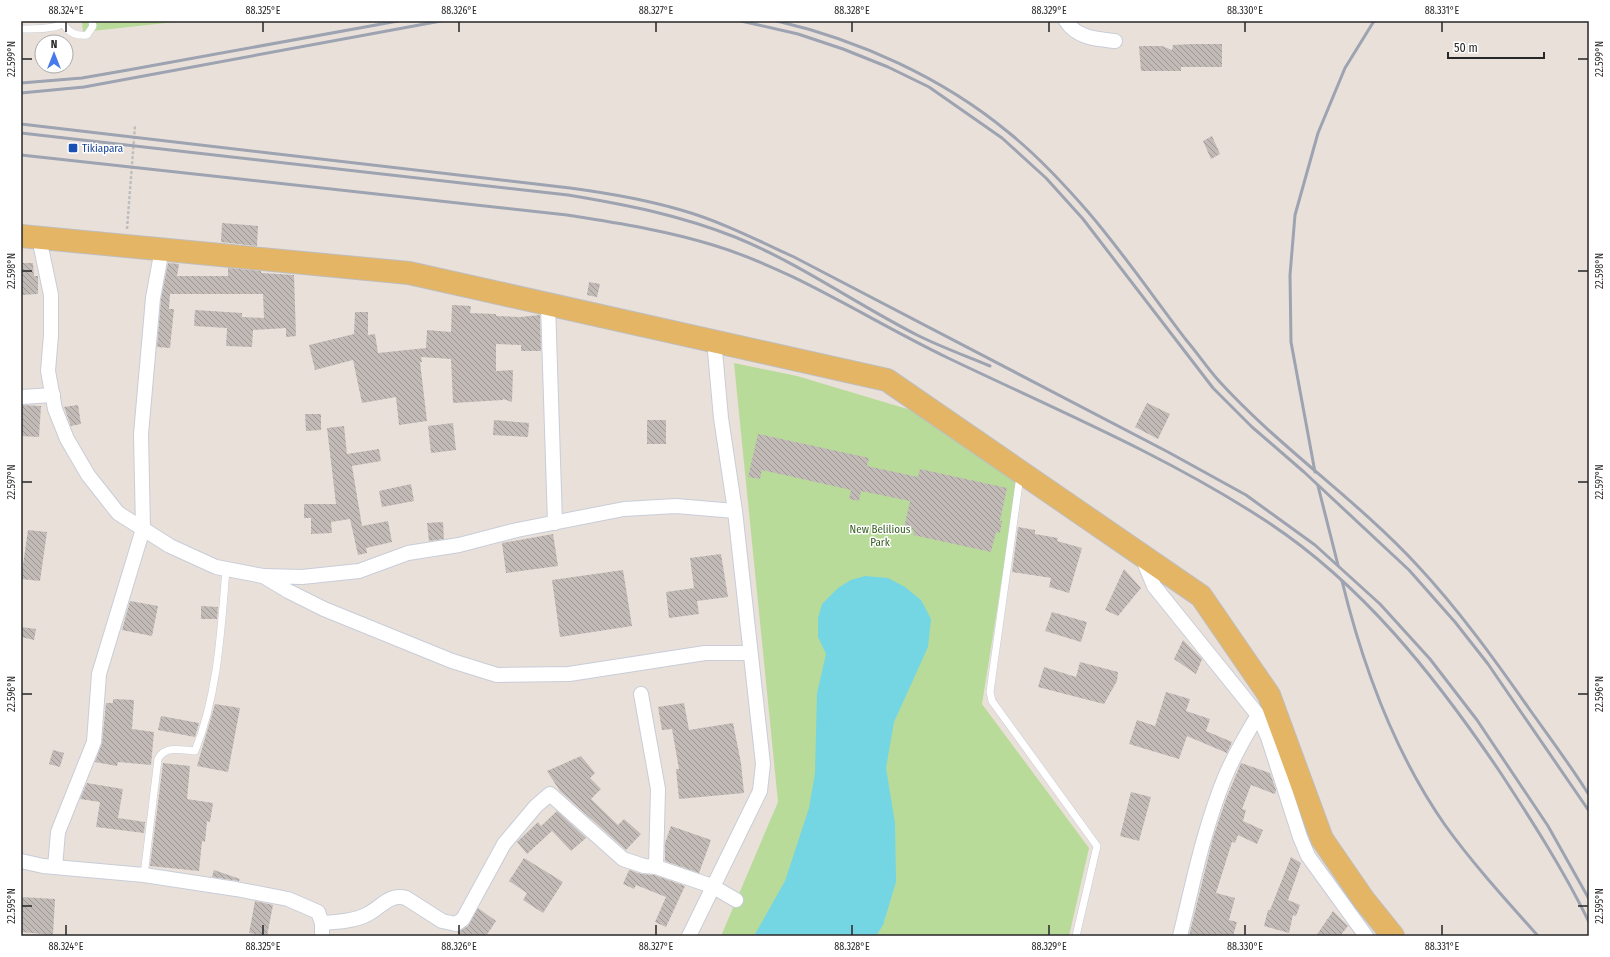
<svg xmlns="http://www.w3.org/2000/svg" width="1610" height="957" font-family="'Fira Sans Condensed',sans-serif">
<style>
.park{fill:#b9db9a}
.water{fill:#74d5e3}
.building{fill:url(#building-back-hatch)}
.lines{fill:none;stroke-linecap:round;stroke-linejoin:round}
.service-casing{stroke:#c8cdd8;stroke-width:8}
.minor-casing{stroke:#c8cdd8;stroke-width:16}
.primary-casing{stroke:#bebebe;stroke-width:24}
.path{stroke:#bebebe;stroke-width:2.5;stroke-dasharray:3 2;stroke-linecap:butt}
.service{stroke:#fff;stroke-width:7}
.minor{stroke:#fff;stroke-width:14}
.primary{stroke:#e4b564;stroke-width:22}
.rail{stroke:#9da3b0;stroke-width:3}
.ticks{fill:none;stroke:#272727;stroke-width:1.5}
.transit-dot{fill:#1a4fb4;stroke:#fff;stroke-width:1.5}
.labels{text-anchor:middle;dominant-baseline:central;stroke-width:3;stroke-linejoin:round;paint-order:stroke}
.transit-label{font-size:11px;fill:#164399;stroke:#fff;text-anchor:start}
.park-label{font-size:11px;fill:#345d1f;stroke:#fff}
.neatline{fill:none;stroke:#272727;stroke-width:1.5}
.ticks-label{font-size:10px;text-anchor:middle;fill:#272727}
</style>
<defs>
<pattern id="building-back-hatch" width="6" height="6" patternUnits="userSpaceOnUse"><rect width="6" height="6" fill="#c1bab6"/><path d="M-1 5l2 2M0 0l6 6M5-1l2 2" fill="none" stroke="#9d9794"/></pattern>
</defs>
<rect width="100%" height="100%" fill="#e9e0da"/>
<g class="park">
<path d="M82 21H184L83 32Z"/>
<path d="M734 363 797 376 951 422 1018 478 982 704 1089 848 1069 936H721L778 802Z"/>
</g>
<path class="water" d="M865 576 888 578 905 587 921 600 931 619 928 647 894 722 886 768 895 823 896 882 883 925 876 936H754L785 881 809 808 815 773 817 693 826 654 818 637V618L822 604 838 588 851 580Z"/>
<g class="building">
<path d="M1193 44H1222V67H1181V71H1141L1139 46H1162L1172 50 1173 45Z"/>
<path d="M1212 136 1220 154 1211 159 1203 141Z"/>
<path d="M222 223 258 226 257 246 221 242Z"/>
<path d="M21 263H33L34 276H38V294L21 295Z"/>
<path d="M168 263 179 264 177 276H228V268L261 271V273L294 275 296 336 286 337V328L253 330 252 347 226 346 227 328 194 326 195 310 242 313V317L264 318 263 294H170L169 309H174L170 348 157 347 161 299Z"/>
<path d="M589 282 600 284 597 297 587 295Z"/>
<path d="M452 305 471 306 470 313 496 314V316L520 317 540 315 541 351H521V345L496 344V371L513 370 512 402 503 399V400L453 403 451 359 421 357 422 362H420L427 421 399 425 396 397 362 403 353 360 315 370 309 345 354 334 355 312H368V335L375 334 378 353 426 348 427 330 451 332Z"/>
<path d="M1147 403 1170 414 1158 439 1135 427Z"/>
<path d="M21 405 41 406 39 437 21 436Z"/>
<path d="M78 405 81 424 71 426 64 407Z"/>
<path d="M305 414H321V430L306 431Z"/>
<path d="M494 420 529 423 528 437 493 435Z"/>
<rect x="647" y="420" width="19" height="24"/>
<path d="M453 423 456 450 431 453 428 426Z"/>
<path d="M344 426 347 454 379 449 381 461 352 466 362 526 388 521 392 542 366 548 367 553 358 555 350 519 331 522 332 533 311 534V518H304V504H336L327 428Z"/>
<path d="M758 434 869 458 867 466 918 477 920 469 1007 488 1000 521H1002L1000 533 996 532 991 552 913 535 914 530 904 528 910 501 861 491 859 501 849 499 851 490 762 470 760 479 748 477Z"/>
<path d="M411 484 414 501 382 507 379 491Z"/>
<path d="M443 522 444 539 429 541 427 523Z"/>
<path d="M1018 527 1035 530V534L1058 538 1057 541 1082 548 1069 593 1049 587 1051 578 1012 572Z"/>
<path d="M28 530 47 532 40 581 21 579Z"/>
<path d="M553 534 558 566 506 573 502 543Z"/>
<path d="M721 554 728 597 697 601 699 614 669 618 666 592 694 588 690 558Z"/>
<path d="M1124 569 1141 588 1118 616 1105 610Z"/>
<path d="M623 570 632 626 560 637 552 580Z"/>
<path d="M130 601 158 606 152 636 122 630Z"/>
<path d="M201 606 218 607 217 619H201Z"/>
<path d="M1052 612 1087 622 1081 642 1045 631Z"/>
<path d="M21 627 36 629 34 640 21 637Z"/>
<path d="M1183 640 1202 659 1196 674 1174 659Z"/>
<path d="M1080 662 1118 672 1117 681 1104 704 1038 687 1044 667 1076 677Z"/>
<path d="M1166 692 1190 699 1186 711 1210 719 1206 731 1232 742 1227 753 1187 736 1179 759 1129 744 1137 720 1155 726Z"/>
<path d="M113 699 134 700 132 729 154 732 151 765 118 762 117 766 95 762 102 743 106 703H113Z"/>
<path d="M684 703 689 730 733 723 741 763 744 793 679 799 676 769H679L672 729 662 730 658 707Z"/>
<path d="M215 704 240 708 228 772 197 766Z"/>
<path d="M161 716 199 723 195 737 158 730Z"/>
<path d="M53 750 64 753 60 767 49 764Z"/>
<path d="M581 756 595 773 590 778 601 789 591 799 618 825 624 819 641 834 626 850 560 791 547 771Z"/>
<path d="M163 763 190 766 187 799 213 803 210 822 207 821 205 842 202 841 199 871 150 866Z"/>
<path d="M1241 763 1270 773 1276 790 1275 794 1251 785 1242 809 1246 810 1243 821 1263 830 1257 844 1238 835 1235 843 1232 842 1216 893 1235 898 1229 920 1237 922 1233 936H1189L1213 838 1226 799Z"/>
<path d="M87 783 123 789 118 818 145 822 144 833 96 827 100 802 80 799Z"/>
<path d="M1131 792 1151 797 1139 841 1120 836Z"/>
<path d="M557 811 586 838 571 851 552 831 527 854 517 842 538 822 541 826Z"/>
<path d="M671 826 711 840 699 873 665 861V843Z"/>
<path d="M1291 857 1301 863 1288 900 1300 905 1296 916 1293 915 1289 933 1264 926 1268 910H1270Z"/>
<path d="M524 858 563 882 543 913 523 900 527 893 509 881Z"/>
<path d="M214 870 240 879 239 881 212 877Z"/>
<path d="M629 870 641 874 654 875 685 886 666 927 655 922 666 897 636 885 634 889 623 884Z"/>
<path d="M21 897 55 899 53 935 21 932Z"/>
<path d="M255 901 273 905 267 936 249 933Z"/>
<path d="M478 908 496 921 486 936H462L457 932 468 926Z"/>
<path d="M1333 911 1348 926 1340 936H1316Z"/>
</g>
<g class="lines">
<defs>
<g id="service">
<path d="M63 24C70 33 75 36 87 35L93 26 92 21"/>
<path d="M21 29C32 29 59 30 65 21"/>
<path d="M1020 476 990 692 992 701 1097 846 1076 936"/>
<path d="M144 875 158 759C165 745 181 750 195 751 218 694 221 630 226 569"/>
</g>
<g id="minor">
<path d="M1066 21C1077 38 1096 39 1115 41"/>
<path d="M39 238 51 295V335L48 371 55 409 67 439 88 475 118 513 170 546 216 567 263 576"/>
<path d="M548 304 555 523"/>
<path d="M21 397 53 395"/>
<path d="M735 511 676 506 624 509 517 530 459 545 408 553 359 571 302 577 263 576 288 591 324 609 452 661 497 675 569 674 705 653H750"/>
<path d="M1142 557 1154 586 1258 715 1268 737 1300 837 1308 856 1366 936"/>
<path d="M641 694 658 789 656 867"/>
<path d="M21 861 43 866 144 875 236 889 288 899 318 912 322 923V936"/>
<path d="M55 867 58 832 94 742 99 674 143 529 141 434 153 298 162 249"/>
<path d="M322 923C337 922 355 921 368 914 381 907 390 893 406 898L442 921 456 924 463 919 504 844 536 806 550 794 623 859 644 866 656 867 712 886 736 900"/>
<path d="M689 936 760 791 763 764 735 511 721 418 714 340"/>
<path d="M1180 936C1193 883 1204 828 1225 777 1234 755 1246 735 1258 715"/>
</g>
<path id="primary" d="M21 236 409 273 887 380 1201 596 1269 695 1322 839 1364 900 1393 936"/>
</defs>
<use href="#service" class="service-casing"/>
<use href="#minor" class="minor-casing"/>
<use href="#primary" class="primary-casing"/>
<path class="path" d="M127 229 135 126"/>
<use href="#service" class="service"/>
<use href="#minor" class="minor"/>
<use href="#primary" class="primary"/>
<g class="rail">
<path d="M741 21 798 34 843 49 888 67 929 87 1002 138 1046 178 1083 219 1213 388 1252 427 1304 472 1409 570 1455 622 1488 664 1589 811"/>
<path d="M777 21C859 40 943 78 1008 132 1038 156 1064 184 1089 213 1124 254 1154 298 1187 341 1198 354 1208 369 1219 381 1280 448 1356 499 1417 565 1459 610 1495 660 1530 710 1550 738 1571 766 1589 795"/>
<path d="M21 83 82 78 128 70 398 21"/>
<path d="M21 93 84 87 441 21"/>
<path d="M21 124 570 188C607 193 644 199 681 210 720 221 757 240 794 257L1168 452 1246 495 1315 545 1380 604 1430 659 1477 720 1548 826 1589 899"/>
<path d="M21 133 568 195C628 205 679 215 735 237 799 263 856 304 917 335 941 347 966 356 990 366"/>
<path d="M21 155 567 215C616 223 665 230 713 245 795 270 869 320 946 357 1052 408 1163 454 1263 519 1361 582 1435 676 1500 772 1532 821 1563 869 1589 922"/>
<path d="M1315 472 1291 342 1290 275 1295 215 1318 133 1345 68 1374 21"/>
<path d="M1318 486 1338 565"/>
<path d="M1342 581C1363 667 1394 752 1445 825 1473 864 1506 900 1538 936"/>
</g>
</g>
<path class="ticks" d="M66 22V32M263 22V32M459 22V32M656 22V32M852 22V32M1049 22V32M1245 22V32M1442 22V32M22 59H32M1578 59H1588M22 271H32M1578 271H1588M22 482H32M1578 482H1588M22 694H32M1578 694H1588M22 906H32M1578 906H1588M66 925V935M263 925V935M459 925V935M656 925V935M852 925V935M1049 925V935M1245 925V935M1442 925V935"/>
<rect class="transit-dot" x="68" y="143" width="10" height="10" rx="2"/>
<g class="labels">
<g class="transit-label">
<text x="82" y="148">Tikiapara</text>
</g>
<g class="park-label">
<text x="880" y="529">New Belilious<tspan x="880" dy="13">Park</tspan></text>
</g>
</g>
<rect width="1610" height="957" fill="none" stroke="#ffffff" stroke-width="44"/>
<g transform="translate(54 54)"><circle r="19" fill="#ffffff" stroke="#a9a9a9"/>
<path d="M0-3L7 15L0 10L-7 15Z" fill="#467aea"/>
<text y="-6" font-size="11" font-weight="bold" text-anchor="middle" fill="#272727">N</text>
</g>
<path d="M1448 52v6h96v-6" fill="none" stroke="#272727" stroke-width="2"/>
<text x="1454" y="52" font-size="12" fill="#272727" stroke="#ffffff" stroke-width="3" paint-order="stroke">50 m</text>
<rect x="22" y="22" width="1566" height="913" class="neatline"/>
<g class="ticks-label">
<text x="66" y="14">88.324°E</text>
<text x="263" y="14">88.325°E</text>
<text x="459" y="14">88.326°E</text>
<text x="656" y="14">88.327°E</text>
<text x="852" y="14">88.328°E</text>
<text x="1049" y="14">88.329°E</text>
<text x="1245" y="14">88.330°E</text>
<text x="1442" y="14">88.331°E</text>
<text transform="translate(11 59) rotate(-90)" y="4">22.599°N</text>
<text transform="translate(1599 59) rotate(-90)" y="4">22.599°N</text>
<text transform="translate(11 271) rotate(-90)" y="4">22.598°N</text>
<text transform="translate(1599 271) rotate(-90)" y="4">22.598°N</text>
<text transform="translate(11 482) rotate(-90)" y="4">22.597°N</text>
<text transform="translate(1599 482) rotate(-90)" y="4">22.597°N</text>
<text transform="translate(11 694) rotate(-90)" y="4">22.596°N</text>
<text transform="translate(1599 694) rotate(-90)" y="4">22.596°N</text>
<text transform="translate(11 906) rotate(-90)" y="4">22.595°N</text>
<text transform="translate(1599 906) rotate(-90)" y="4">22.595°N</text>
<text x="66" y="950">88.324°E</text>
<text x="263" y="950">88.325°E</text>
<text x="459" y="950">88.326°E</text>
<text x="656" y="950">88.327°E</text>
<text x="852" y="950">88.328°E</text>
<text x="1049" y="950">88.329°E</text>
<text x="1245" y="950">88.330°E</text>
<text x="1442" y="950">88.331°E</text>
</g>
</svg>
